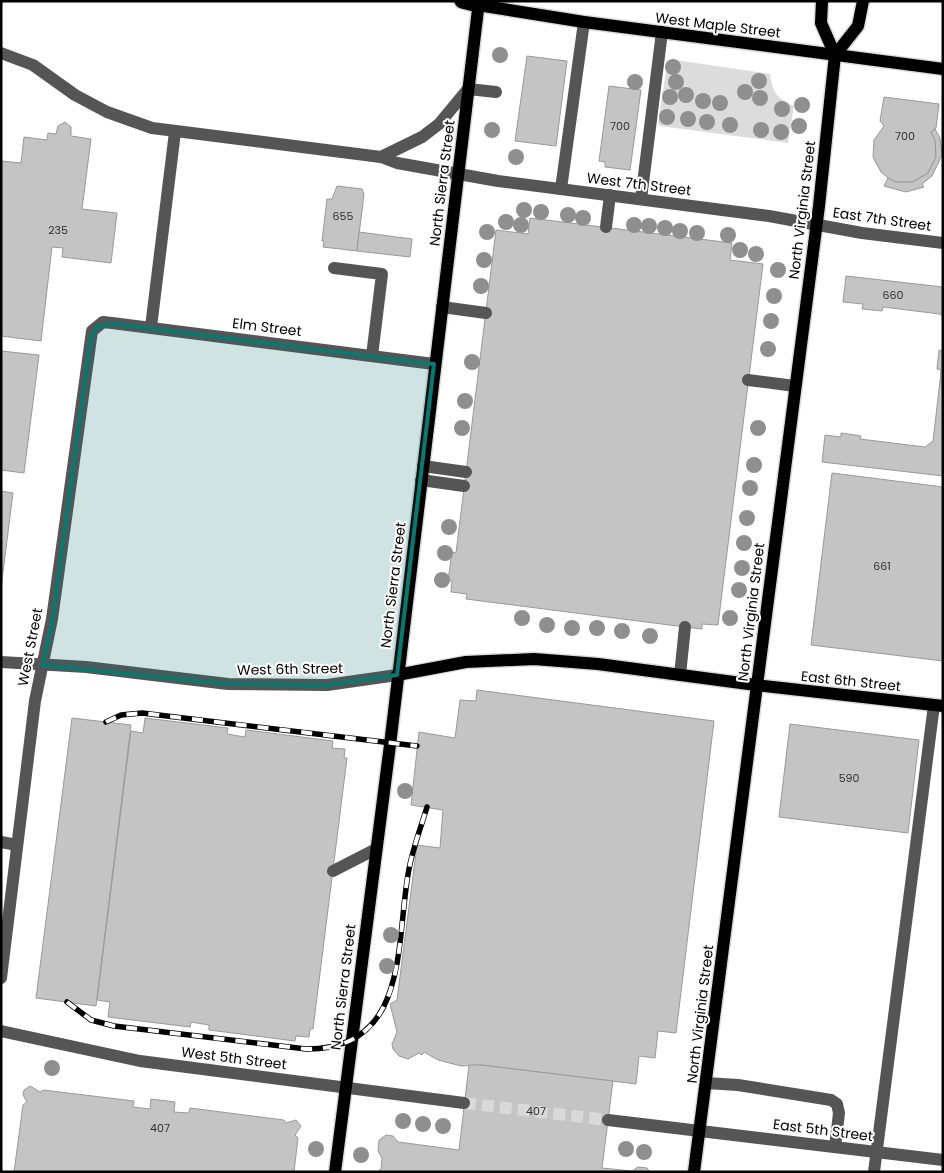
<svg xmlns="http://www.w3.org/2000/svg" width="944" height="1173" font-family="Poppins,sans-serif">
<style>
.green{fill:#dcdcdc}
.building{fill:#c4c4c4;stroke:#999}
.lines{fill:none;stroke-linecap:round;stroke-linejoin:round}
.minor-tunnel{stroke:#d9d9d9;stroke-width:12;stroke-dasharray:12 6;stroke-linecap:butt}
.major-casing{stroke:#dbdbdb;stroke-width:15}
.highway-casing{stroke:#dbdbdb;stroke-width:18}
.minor{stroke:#555;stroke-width:12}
.major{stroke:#000;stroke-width:12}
.highway{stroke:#000;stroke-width:15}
.rail-casing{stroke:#000;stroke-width:5.5}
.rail{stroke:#fff;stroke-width:4;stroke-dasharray:11;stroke-linecap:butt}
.tree{fill:#8f8f8f}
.marked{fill:#0f766e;fill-opacity:0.2;stroke:#0f766e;stroke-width:4;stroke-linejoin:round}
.labels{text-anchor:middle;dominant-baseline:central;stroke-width:4;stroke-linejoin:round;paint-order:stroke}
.number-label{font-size:11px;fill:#313131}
.street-label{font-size:14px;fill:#000;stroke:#fff}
</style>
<rect width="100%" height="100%" fill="#fff"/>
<path class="green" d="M676 60 770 74C772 91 778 100 794 106L788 143 660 126 658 123 667 65Z"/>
<g class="building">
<path d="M527 56 567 61 556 146 515 141Z"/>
<path d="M609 86 641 90 630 170 605 167V162L599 161Z"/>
<path d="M884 97 939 104 936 128 931 132 935 140 936 157 928 173 913 182H896L888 178 881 172 873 157 874 140 884 126 880 121Z"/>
<path d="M65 122 71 127V136L91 139 82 209 117 213 111 263 62 257 63 248 52 247 41 341 1 336V161L21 163 24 137 47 140 48 133 56 134 58 126Z"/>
<path d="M935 129 940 138 942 155 932 176 922 184 924 187 906 192 884 186 888 178 896 182H913L928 173 936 157 935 140 931 132Z"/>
<path d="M337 186 362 189 364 194 357 251 323 247 324 241H322L327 199H332Z"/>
<path d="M530 218 732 243 730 260 763 264 718 625 702 624V629L685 627 466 599 467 594 451 592 452 581H448L452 552 456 553 496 230 528 234Z"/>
<path d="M359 232 412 239 410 257 357 251Z"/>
<path d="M846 276 943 287V317L940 314 883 307 882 311 862 309 863 304 843 302Z"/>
<path d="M939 350 943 351V381H940L941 370 937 369Z"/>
<path d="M1 351 39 355 24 473 1 470Z"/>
<path d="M940 381H943V476L822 462 825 435 841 437V433L861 436 860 439 925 447 933 441Z"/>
<path d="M832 473 943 487V661L811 645Z"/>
<path d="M1 491 13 493 1 588Z"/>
<path d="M477 690 714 721 676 1033 658 1031 655 1058 639 1056 636 1084 481 1065 461 1066 438 1060 424 1052 422 1055 419 1053 408 1059 399 1056 393 1049 392 1044 397 1032 390 1004 397 1000 417 845 440 848 442 822 443 810 411 805 419 732 455 738 460 700 476 701Z"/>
<path d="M72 718 131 725 96 1006 36 998Z"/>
<path d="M145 718 228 728 227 734 245 737 246 730 333 741 332 748 345 749 344 758H347L313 1029H310L309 1037 296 1036 295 1041 209 1030V1025L191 1022 190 1027 108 1017 110 1002 97 1000 131 731 143 733Z"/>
<path d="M790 724 919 740 908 833 779 817Z"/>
<path d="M469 1065H481L613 1081 602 1168 632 1171 638 1167 647 1168 650 1172H377L381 1169 382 1158 378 1151 379 1140 386 1135 393 1136 398 1142 459 1150Z"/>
<path d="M30 1086 40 1092 43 1090 134 1101 133 1107 150 1109 151 1099 175 1102 174 1112 189 1113 190 1108 284 1120 286 1123 296 1120 301 1126 295 1135 298 1138 294 1172H14L23 1105 27 1102 23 1095 24 1090Z"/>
</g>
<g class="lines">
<path class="minor-tunnel" d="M464 1103 608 1120"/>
<defs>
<g id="major">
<path d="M478 5 584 22 943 69"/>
<path d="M835 55 858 26 863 1"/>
<path d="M397 675 466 662 534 659 598 664 756 685 943 706"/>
<path d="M335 1172 390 745 479 1"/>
<path d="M694 1172 819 206 835 55 821 23 822 1"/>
</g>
<path id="highway" d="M462 1 478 5"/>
</defs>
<use href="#major" class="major-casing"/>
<use href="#highway" class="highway-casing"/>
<g class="minor">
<path d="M1 53 33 65 75 95 107 112 152 128 381 157 397 163 498 181 769 216 862 233 943 243"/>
<path d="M381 157 422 137 439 124 468 89 496 92"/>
<path d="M561 189 584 22"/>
<path d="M641 199 662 32"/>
<path d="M606 227 610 195"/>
<path d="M334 268 382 274 372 356"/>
<path d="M442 307 486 313"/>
<path d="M151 327 175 132"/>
<path d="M748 380 795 386"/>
<path d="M423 466 466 472"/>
<path d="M421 480 464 486"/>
<path d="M1 662 86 667 228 684 327 685 397 675"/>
<path d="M680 675 685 627"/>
<path d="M1 842 17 845"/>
<path d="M333 871 376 849"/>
<path d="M1 978 35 701 52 619 92 331 103 322 112 323 434 364"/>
<path d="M1 1031 140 1061 464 1103"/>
<path d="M706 1083 738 1085 831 1100 837 1104 839 1113 835 1147"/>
<path d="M608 1120 943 1160"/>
<path d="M874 1172 934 705"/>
</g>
<use href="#major" class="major"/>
<use href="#highway" class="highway"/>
<defs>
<g id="rail">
<path d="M106 722 121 715 142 713 417 746"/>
<path d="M67 1002 91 1020 114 1026 306 1049C411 1050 395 941 409 869 413 848 421 827 427 807"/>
</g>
</defs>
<use href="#rail" class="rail-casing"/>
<use href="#rail" class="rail"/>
</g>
<g class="tree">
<circle cx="500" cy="55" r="8"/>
<circle cx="673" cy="67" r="8"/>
<circle cx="759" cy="81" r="8"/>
<circle cx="635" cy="82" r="8"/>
<circle cx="676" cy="82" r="8"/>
<circle cx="745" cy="92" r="8"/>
<circle cx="686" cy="95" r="8"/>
<circle cx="670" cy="97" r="8"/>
<circle cx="760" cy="98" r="8"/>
<circle cx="703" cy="101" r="8"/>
<circle cx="720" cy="103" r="8"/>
<circle cx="802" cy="105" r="8"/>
<circle cx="782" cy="109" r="8"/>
<circle cx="667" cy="117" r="8"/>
<circle cx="688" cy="119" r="8"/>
<circle cx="707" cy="122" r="8"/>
<circle cx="730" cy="125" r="8"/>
<circle cx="799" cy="126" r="8"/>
<circle cx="492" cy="130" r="8"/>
<circle cx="761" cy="130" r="8"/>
<circle cx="781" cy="132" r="8"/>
<circle cx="516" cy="157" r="8"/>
<circle cx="524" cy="210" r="8"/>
<circle cx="541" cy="212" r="8"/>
<circle cx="568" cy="215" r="8"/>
<circle cx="583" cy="218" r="8"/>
<circle cx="506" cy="222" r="8"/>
<circle cx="521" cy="225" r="8"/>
<circle cx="634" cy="225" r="8"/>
<circle cx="649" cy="226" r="8"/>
<circle cx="665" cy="228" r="8"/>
<circle cx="680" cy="231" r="8"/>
<circle cx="487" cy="232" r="8"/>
<circle cx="697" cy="233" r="8"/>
<circle cx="728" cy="235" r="8"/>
<circle cx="740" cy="250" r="8"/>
<circle cx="756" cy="254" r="8"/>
<circle cx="484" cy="260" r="8"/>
<circle cx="778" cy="270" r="8"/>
<circle cx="481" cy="286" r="8"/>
<circle cx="774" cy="296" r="8"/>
<circle cx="771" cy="321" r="8"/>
<circle cx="768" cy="349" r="8"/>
<circle cx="472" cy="362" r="8"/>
<circle cx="465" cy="401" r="8"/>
<circle cx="462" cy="428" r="8"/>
<circle cx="758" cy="428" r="8"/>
<circle cx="754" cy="465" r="8"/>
<circle cx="750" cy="488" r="8"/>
<circle cx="747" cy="518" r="8"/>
<circle cx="449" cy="527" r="8"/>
<circle cx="744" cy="543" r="8"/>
<circle cx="445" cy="553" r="8"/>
<circle cx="742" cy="568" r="8"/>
<circle cx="442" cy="580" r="8"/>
<circle cx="739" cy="590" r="8"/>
<circle cx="522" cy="618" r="8"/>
<circle cx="730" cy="618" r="8"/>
<circle cx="547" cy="625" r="8"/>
<circle cx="572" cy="628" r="8"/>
<circle cx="597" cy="628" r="8"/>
<circle cx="622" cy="631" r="8"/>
<circle cx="650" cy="636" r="8"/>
<circle cx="405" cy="791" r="8"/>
<circle cx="391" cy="935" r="8"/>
<circle cx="387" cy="966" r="8"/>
<circle cx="52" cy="1068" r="8"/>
<circle cx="403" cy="1121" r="8"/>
<circle cx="423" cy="1124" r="8"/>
<circle cx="443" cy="1126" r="8"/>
<circle cx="316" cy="1149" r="8"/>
<circle cx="626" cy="1149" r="8"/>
<circle cx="644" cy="1152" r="8"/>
<circle cx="361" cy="1155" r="8"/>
</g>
<path class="marked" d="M112 323 434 364 397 675 327 685 228 684 42 665 52 619 90 338 97 326Z"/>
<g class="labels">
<g class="number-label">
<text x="620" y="126">700</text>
<text x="905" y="136">700</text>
<text x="343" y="216">655</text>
<text x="58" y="230">235</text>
<text x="893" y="295">660</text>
<text x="882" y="566">661</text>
<text x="849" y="778">590</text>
<text x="536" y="1111">407</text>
<text x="160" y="1128">407</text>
</g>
<g class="street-label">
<text transform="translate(718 25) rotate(7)">West Maple Street</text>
<text transform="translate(442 183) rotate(-83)">North Sierra Street</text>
<text transform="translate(639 184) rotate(7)">West 7th Street</text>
<text transform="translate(802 210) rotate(-83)">North Virginia Street</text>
<text transform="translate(882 219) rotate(8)">East 7th Street</text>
<text transform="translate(267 327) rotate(7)">Elm Street</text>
<text transform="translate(393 585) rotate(-83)">North Sierra Street</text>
<text transform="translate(751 612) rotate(-83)">North Virginia Street</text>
<text transform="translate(30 647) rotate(-79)">West Street</text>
<text transform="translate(290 669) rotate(-1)">West 6th Street</text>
<text transform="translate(851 681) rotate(6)">East 6th Street</text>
<text transform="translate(343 987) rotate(-83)">North Sierra Street</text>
<text transform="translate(700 1014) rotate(-83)">North Virginia Street</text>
<text transform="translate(234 1058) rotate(7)">West 5th Street</text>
<text transform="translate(823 1130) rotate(7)">East 5th Street</text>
</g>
</g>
<rect width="944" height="1173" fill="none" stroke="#000000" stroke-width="5"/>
</svg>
